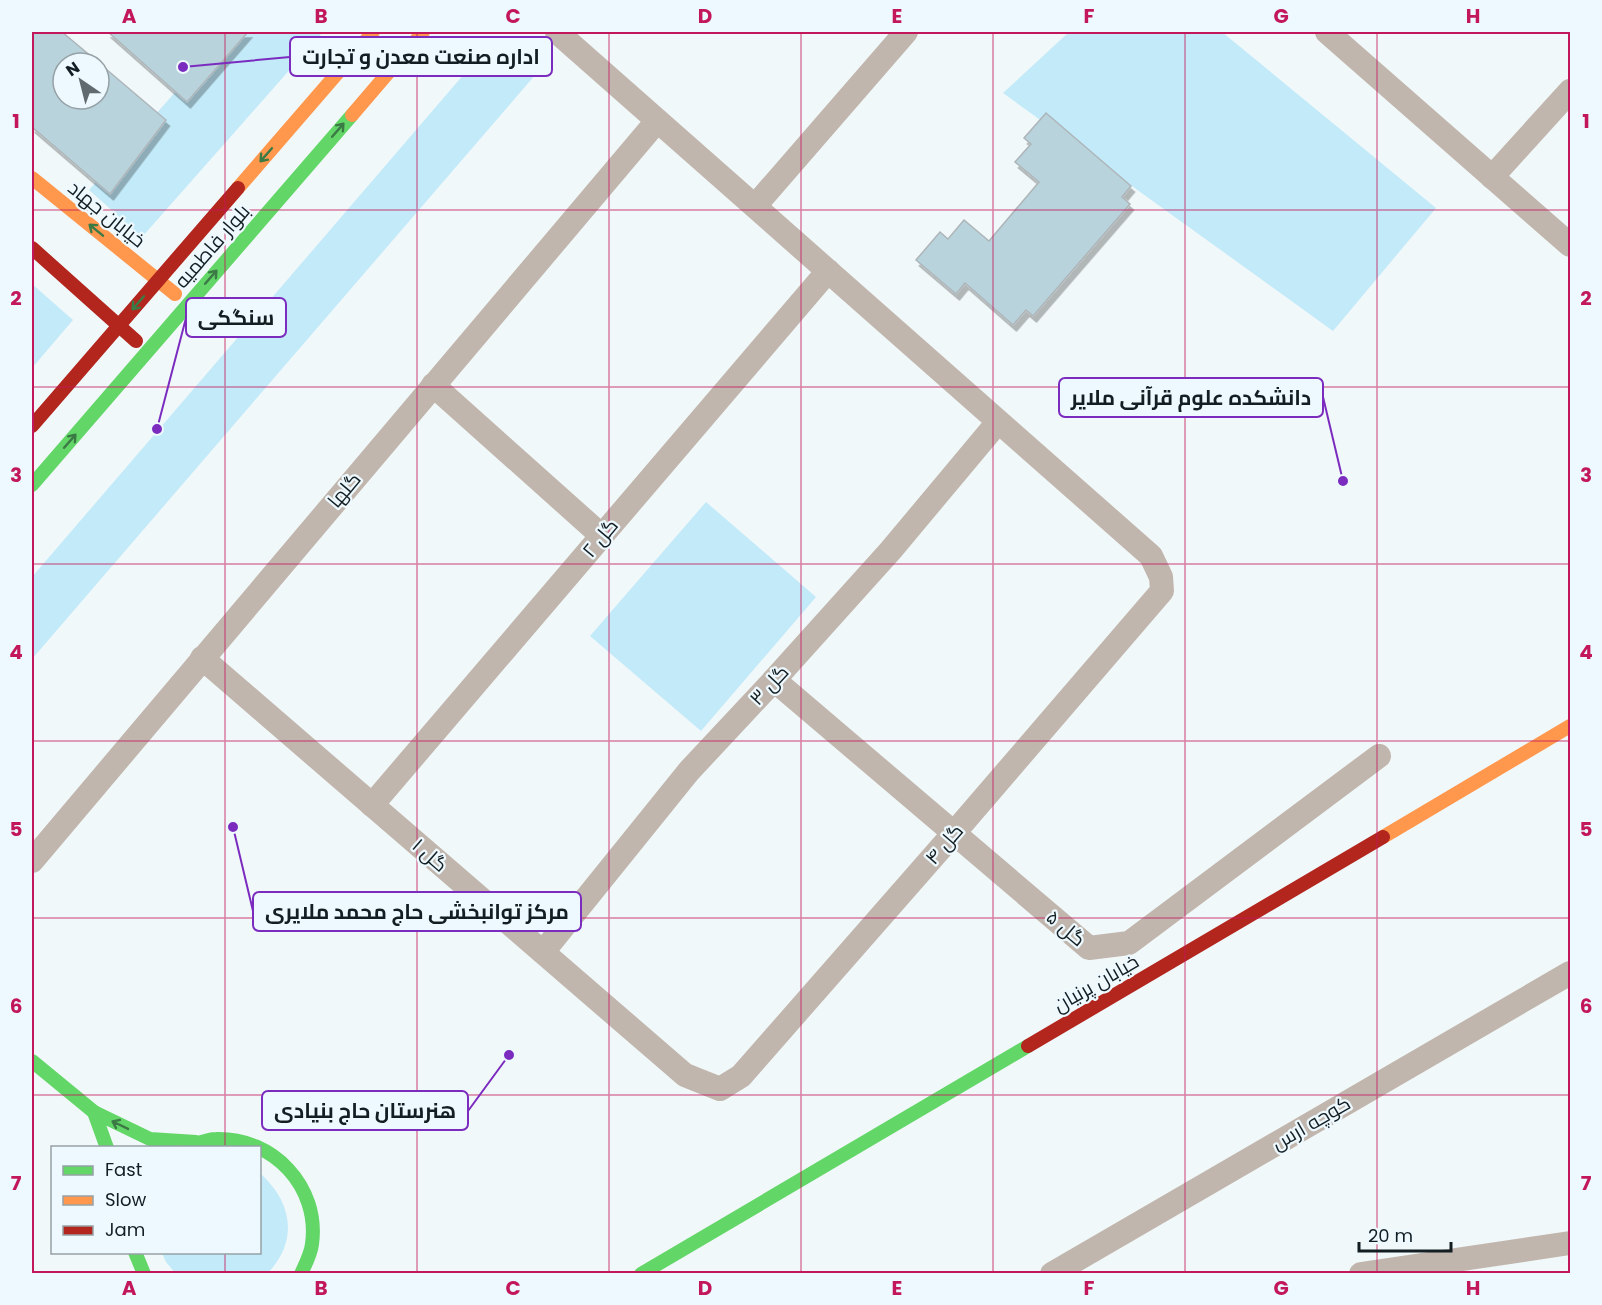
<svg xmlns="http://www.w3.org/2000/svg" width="1602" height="1305" font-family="Poppins,Cairo,sans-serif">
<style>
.green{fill:#c2eaf9}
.building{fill:#b9d3dc;stroke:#adb5b9;stroke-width:1.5;filter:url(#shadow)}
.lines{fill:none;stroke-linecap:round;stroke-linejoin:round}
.street{stroke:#c1b6ad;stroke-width:24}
.fast{stroke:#63d668;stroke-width:14}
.slow{stroke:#ff974d;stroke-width:14}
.jam{stroke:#b3261e;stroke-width:14}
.oneway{stroke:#3b7a45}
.grid{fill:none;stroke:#c2185b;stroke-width:1.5;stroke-opacity:0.55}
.labels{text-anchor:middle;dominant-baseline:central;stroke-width:4.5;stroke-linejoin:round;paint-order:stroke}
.street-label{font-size:20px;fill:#131e22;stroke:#edf9fe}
.leader{fill:none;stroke:#7b2cbf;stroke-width:2}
.callout-dot{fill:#7b2cbf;stroke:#edf9fe;stroke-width:2}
.callout{fill:#edf9fe;stroke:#7b2cbf;stroke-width:2}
.callout-label{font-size:21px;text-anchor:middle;font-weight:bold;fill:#131e22}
.neatline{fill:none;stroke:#c2185b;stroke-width:2}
.grid-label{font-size:20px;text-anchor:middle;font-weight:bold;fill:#c2185b}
</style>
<defs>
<filter id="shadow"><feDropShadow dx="3.5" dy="6" stdDeviation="0" flood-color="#0004"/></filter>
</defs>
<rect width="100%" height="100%" fill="#f1f8fa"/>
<g class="green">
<path d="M228 32H323L142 237 89 190Z"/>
<path d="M1069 32H1222L1436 208 1333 331 1003 93Z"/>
<path d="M495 38 536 74 32 659V577Z"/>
<path d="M32 284 73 320 32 368Z"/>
<path d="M706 502 816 597 701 731 590 636Z"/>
<path d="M260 1173C292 1202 299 1240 268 1273H175L166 1262 162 1253 260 1252Z"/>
</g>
<g class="building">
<path d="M32 32H62L99 63H63V99H99V63L166 120 110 194 32 127Z"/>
<path d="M108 32H248L187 102Z"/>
<path d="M1046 113 1131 186 1122 197 1130 204 1033 316 1026 310 1013 325 965 283 956 294 916 260 940 232 948 239 964 220 989 241 1039 182 1015 162 1031 144 1024 138Z"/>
</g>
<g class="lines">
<g class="street">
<path d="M1327 32 1570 245"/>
<path d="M1492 177 1570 91"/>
<path d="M755 206 906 32"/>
<path d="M433 385 602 536"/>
<path d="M202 658 685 1075 720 1089 741 1076 954 833 1162 591 1161 577 1151 556 557 32"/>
<path d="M774 680 1089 948 1129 943 1379 756"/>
<path d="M372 805 828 271"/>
<path d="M32 861 657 121"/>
<path d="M543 952 689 771 774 680 891 550 998 422"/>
<path d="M1052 1274 1570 973"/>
<path d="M1361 1274 1570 1243"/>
</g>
<g class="fast">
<path d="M32 485 352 115"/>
<path d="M32 1061 94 1112"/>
<path d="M107 1148 94 1112 150 1139 196 1142"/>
<path d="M185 1148C195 1145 206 1139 216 1139 273 1137 320 1187 312 1244 311 1254 305 1265 301 1274"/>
<path d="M135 1252 144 1274"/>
<path d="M641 1274 1028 1046"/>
</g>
<g class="slow">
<path d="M352 115 423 32"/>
<path d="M32 178 175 294"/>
<path d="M238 188 373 32"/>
<path d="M1383 837 1570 726"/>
</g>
<g class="jam">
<path d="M32 248 136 341"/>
<path d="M32 426 238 188"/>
<path d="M1028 1046 1383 837"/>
</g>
</g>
<defs><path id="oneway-shaft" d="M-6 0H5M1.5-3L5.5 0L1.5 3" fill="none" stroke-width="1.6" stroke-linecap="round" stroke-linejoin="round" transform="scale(1.5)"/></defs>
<g class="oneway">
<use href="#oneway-shaft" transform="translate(338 130) rotate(-49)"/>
<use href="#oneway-shaft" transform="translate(266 155) rotate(131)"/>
<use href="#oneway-shaft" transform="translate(96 230) rotate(-141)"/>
<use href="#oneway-shaft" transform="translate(211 277) rotate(-49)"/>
<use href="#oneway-shaft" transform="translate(138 303) rotate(131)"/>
<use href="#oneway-shaft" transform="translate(70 441) rotate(-49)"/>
<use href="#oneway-shaft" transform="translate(120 1125) rotate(-154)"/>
</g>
<path class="grid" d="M225 32V1148M417 32V1274M609 32V1274M801 32V1274M993 32V1274M1185 32V1274M1377 32V1274M32 210H1570M32 387H1570M32 564H1570M32 741H1570M32 918H1570M32 1095H1570M225 1252V1274"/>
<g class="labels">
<g class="street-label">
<text transform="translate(107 214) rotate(39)">خیابان جهاد</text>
<text transform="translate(212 246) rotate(-49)">بلوار فاطمیه</text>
<text transform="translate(344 490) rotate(-50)">گلها</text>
<text transform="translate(600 538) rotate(-50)">گل ۲</text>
<text transform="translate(769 685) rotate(-47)">گل ۳</text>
<text transform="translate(944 844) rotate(-49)">گل ۴</text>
<text transform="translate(430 855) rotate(41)">گل ۱</text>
<text transform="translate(1066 928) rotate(40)">گل ۵</text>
<text transform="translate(1096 983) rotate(-30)">خیابان پرنیان</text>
<text transform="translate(1311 1123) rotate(-30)">کوچه ارس</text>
</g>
</g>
<path class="leader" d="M183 67L290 57M157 429L186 318M1343 481L1323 397M233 827L253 911M509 1055L468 1111"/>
<g class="callout-dot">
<circle cx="183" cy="67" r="6"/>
<circle cx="157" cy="429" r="6"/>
<circle cx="1343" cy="481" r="6"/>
<circle cx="233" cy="827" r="6"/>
<circle cx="509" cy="1055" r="6"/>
</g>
<g class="callout">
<rect x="290" y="37" width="262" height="39" rx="6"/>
<rect x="186" y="298" width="100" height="39" rx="6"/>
<rect x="1059" y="378" width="264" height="39" rx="6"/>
<rect x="253" y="892" width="328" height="39" rx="6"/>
<rect x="262" y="1091" width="206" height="39" rx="6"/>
</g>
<g class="callout-label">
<text x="421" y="64">اداره صنعت معدن و تجارت</text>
<text x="236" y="325">سنگکی</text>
<text x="1191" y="405">دانشکده علوم قرآنی ملایر</text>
<text x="417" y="919">مرکز توانبخشی حاج محمد ملایری</text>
<text x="365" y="1118">هنرستان حاج بنیادی</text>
</g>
<rect width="1602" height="1305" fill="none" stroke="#edf9fe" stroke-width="66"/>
<rect x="51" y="1146" width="210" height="108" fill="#edf9fe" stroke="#96a1a6" stroke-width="1.5"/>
<rect x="63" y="1166" width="30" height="9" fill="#63d668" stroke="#96a1a6" stroke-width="1.5"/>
<text x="105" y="1176" font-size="18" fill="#131e22">Fast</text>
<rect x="63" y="1196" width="30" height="9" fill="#ff974d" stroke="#96a1a6" stroke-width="1.5"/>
<text x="105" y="1206" font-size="18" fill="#131e22">Slow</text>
<rect x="63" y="1226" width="30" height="9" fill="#b3261e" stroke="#96a1a6" stroke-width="1.5"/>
<text x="105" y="1236" font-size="18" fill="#131e22">Jam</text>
<g transform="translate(81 81) rotate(325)"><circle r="28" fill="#edf9fe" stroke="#96a1a6" stroke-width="1.5"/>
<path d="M0-4.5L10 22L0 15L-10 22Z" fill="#616a6e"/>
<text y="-9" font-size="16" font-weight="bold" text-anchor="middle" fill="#131e22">N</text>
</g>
<path d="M1359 1242v9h92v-9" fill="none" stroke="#131e22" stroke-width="3"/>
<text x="1368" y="1242" font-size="18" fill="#131e22" stroke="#edf9fe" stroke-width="4.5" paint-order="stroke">20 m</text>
<rect x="33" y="33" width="1536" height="1239" class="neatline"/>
<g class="grid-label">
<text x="129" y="23">A</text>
<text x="321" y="23">B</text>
<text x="513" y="23">C</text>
<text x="705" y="23">D</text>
<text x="897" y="23">E</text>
<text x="1089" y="23">F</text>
<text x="1281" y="23">G</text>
<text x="1473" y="23">H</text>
<text x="16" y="128">1</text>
<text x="1586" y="128">1</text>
<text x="16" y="305">2</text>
<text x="1586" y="305">2</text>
<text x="16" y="482">3</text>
<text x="1586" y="482">3</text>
<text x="16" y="659">4</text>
<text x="1586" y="659">4</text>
<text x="16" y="836">5</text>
<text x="1586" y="836">5</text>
<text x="16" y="1013">6</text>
<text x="1586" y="1013">6</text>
<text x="16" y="1190">7</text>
<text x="1586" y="1190">7</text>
<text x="129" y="1295">A</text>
<text x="321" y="1295">B</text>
<text x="513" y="1295">C</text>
<text x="705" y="1295">D</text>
<text x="897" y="1295">E</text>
<text x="1089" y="1295">F</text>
<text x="1281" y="1295">G</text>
<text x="1473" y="1295">H</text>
</g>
</svg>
